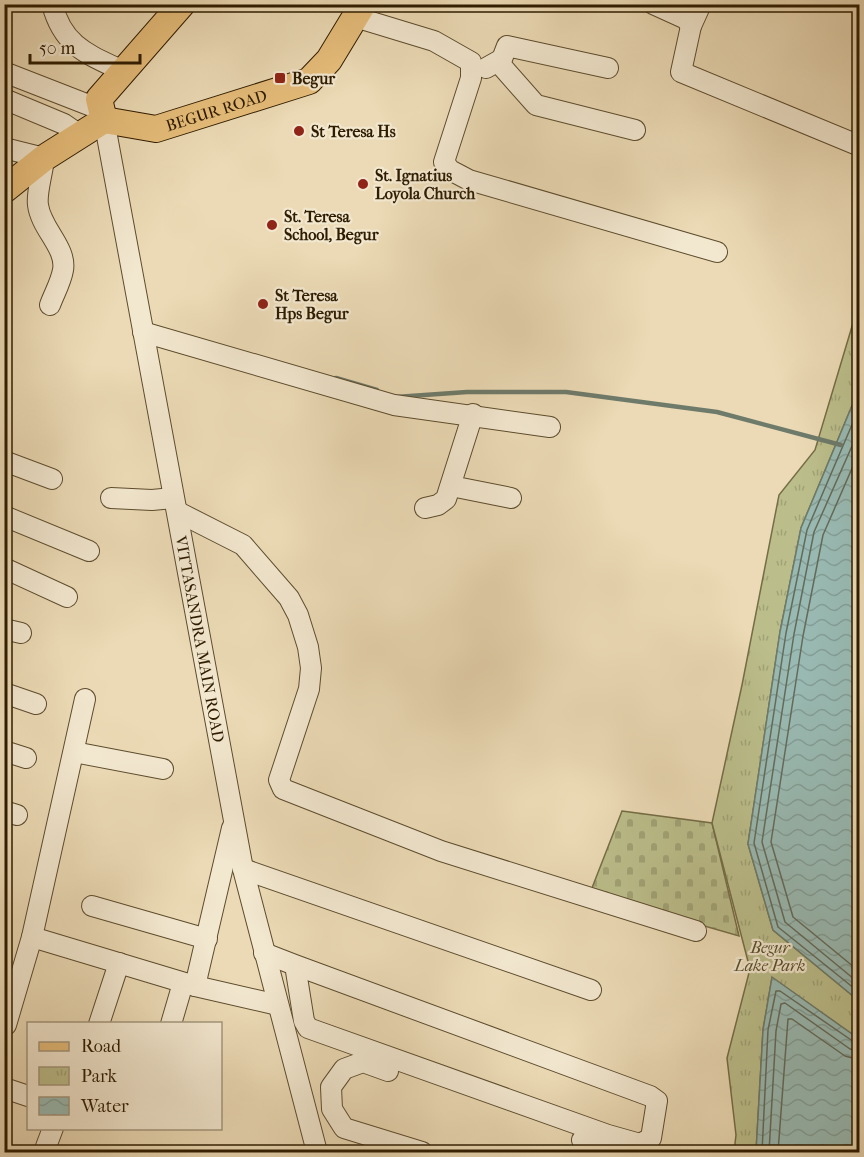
<svg xmlns="http://www.w3.org/2000/svg" width="864" height="1157" font-family="'IM FELL French Canon',serif">
<style>
.cemetery{fill:url(#cemetery-stones);stroke:#746d46;stroke-width:1.5}
.park{fill:url(#park-tufts);stroke:#746d46;stroke-width:1.5}
.water{fill:url(#water-waves);stroke:#6e7b6b;stroke-width:1.5}
.lines{fill:none;stroke-linecap:round;stroke-linejoin:round}
.shore{stroke:#646b5a;stroke-width:1.5}
.stream{stroke:#6e7b6b;stroke-width:4.5}
.minor-casing{stroke:#5d4c2d;stroke-width:22}
.major-casing{stroke:#2e1c00;stroke-width:28}
.minor{stroke:#f2e7cf;stroke-width:20}
.major{stroke:#e6bd7a;stroke-width:26}
.poi-dot{fill:#8f2418;stroke:#f2e7cf;stroke-width:2}
.labels{text-anchor:middle;dominant-baseline:central;stroke-width:4.5;stroke-linejoin:round;paint-order:stroke}
.poi-label{font-size:16px;font-weight:bold;fill:#2e1c00;stroke:#f2e7cf;text-anchor:start}
.street-label{font-size:16px;fill:#2e1c00;stroke:#f2e7cf}
.park-label{font-size:16px;font-style:italic;fill:#584d2a;stroke:#f2e7cf}
</style>
<defs>
<pattern id="cemetery-stones" width="16" height="16" patternUnits="userSpaceOnUse" patternTransform="scale(1.5)"><rect width="16" height="16" fill="#bbbe8b"/><path d="M2 7V4a2 2 0 0 1 4 0v3zM10 15v-3a2 2 0 0 1 4 0v3z" fill="#a1a376"/></pattern>
<pattern id="park-tufts" width="24" height="20" patternUnits="userSpaceOnUse" patternTransform="scale(1.5)"><rect width="24" height="20" fill="#bbbe8b"/><path d="M3 7l-1-3M5 7V3M7 7l1-3M15 17l-1-3M17 17v-4M19 17l1-3" fill="none" stroke="#a1a376"/></pattern>
<pattern id="water-waves" width="16" height="10" patternUnits="userSpaceOnUse" patternTransform="scale(1.5)"><rect width="16" height="10" fill="#99bab3"/><path d="M0 5q4-4 8 0t8 0" fill="none" stroke="#849f98"/></pattern>
</defs>
<rect width="100%" height="100%" fill="#ebdab5"/>
<filter id="stains"><feTurbulence type="fractalNoise" baseFrequency=".00333" numOctaves="4"/><feColorMatrix values="0 0 0 0 .2 0 0 0 0 .09 0 0 0 0 .02 0 0 0 .5 -.17"/></filter>
<radialGradient id="worn" r=".72"><stop offset=".6" stop-color="#630" stop-opacity="0"/><stop offset="1" stop-color="#630" stop-opacity=".3"/></radialGradient>
<path class="cemetery" d="M622 811 712 823 739 936 590 893Z"/>
<path class="park" d="M859 303V389L801 528 780 632 748 844 773 930 859 1001V1039L772 978 763 1030 756 1152H734L736 1135 727 1058 750 969 712 823 742 685 779 495 815 450Z"/>
<g class="water">
<path d="M859 389V1001L773 930 748 844 780 632 801 528Z"/>
<path d="M772 977 859 1039V1152H756L763 1030Z"/>
</g>
<g class="lines">
<g class="shore">
<path d="M860 406 807 530 786 633 754 843 778 927 860 993"/>
<path d="M860 428 814 532 794 634 762 842 785 922 860 984"/>
<path d="M860 450 823 535 803 636 771 842 793 917 860 972"/>
<path d="M762 1152 768 1030 776 991H780L854 1042 860 1043"/>
<path d="M769 1152 776 1031 781 1004 785 1003 850 1049 860 1051"/>
<path d="M778 1152 788 1019H792L845 1056 860 1060"/>
</g>
<g class="stream">
<path d="M336 378 377 390"/>
<path d="M396 397 467 392H566L717 412 841 445"/>
</g>
<defs>
<g id="minor">
<path d="M52 4C63 46 87 54 123 71"/>
<path d="M653 4 686 19 691 26"/>
<path d="M701 4 691 26 681 72 860 146"/>
<path d="M355 17 434 41 471 62V78L444 162 450 170 469 180 717 252"/>
<path d="M498 62 536 105 635 130"/>
<path d="M486 68 502 59 507 46 608 68"/>
<path d="M4 72 99 109"/>
<path d="M4 99 64 124 80 135"/>
<path id="s1" d="M104 120 243 869 317 1152"/>
<path d="M4 148 44 158C43 172 36 193 38 205 41 229 67 248 63 270 61 282 54 294 50 305"/>
<path d="M143 332 394 405 550 427"/>
<path d="M4 461 52 479"/>
<path d="M451 486 511 498"/>
<path d="M111 498 152 500 173 498"/>
<path d="M425 508 438 505 446 499 473 414"/>
<path d="M178 512 243 545 289 598 298 615 308 647 311 668 309 689 279 780 283 789 441 851 696 931"/>
<path d="M4 516 89 551"/>
<path d="M4 568 67 597"/>
<path d="M4 629 21 633"/>
<path d="M4 693 36 704"/>
<path d="M85 699 32 937 195 986 278 1005"/>
<path d="M4 751 26 758"/>
<path d="M74 752 163 769"/>
<path d="M4 811 17 815"/>
<path d="M243 869 591 990"/>
<path d="M92 906 207 939"/>
<path d="M264 953 295 965 650 1096 657 1101 651 1138 640 1144 608 1135 308 1028 304 1021 295 965"/>
<path d="M195 986 232 828"/>
<path d="M99 1024 119 963"/>
<path d="M171 1024 183 983"/>
<path d="M6 1025 32 937"/>
<path d="M388 1071 363 1062 344 1069 331 1087 332 1109 344 1128 422 1152"/>
<path d="M4 1088 28 1096"/>
<path d="M582 1140 617 1152"/>
<path d="M44 1152 53 1128"/>
</g>
<g id="major">
<path id="s2" d="M104 120 156 129 309 81 329 60 363 4"/>
<path d="M104 120 99 99 182 4"/>
<path d="M4 190 44 158 104 120"/>
</g>
</defs>
<use href="#minor" class="minor-casing"/>
<use href="#major" class="major-casing"/>
<use href="#minor" class="minor"/>
<use href="#major" class="major"/>
</g>
<g class="poi-dot">
<rect x="274" y="72" width="12" height="12" rx="3"/>
<circle cx="299" cy="131" r="6"/>
<circle cx="363" cy="184" r="6"/>
<circle cx="272" cy="225" r="6"/>
<circle cx="263" cy="304" r="6"/>
</g>
<g class="labels">
<g class="poi-label">
<text x="292" y="78">Begur</text>
<text x="311" y="131">St Teresa Hs</text>
<text x="375" y="175">St. Ignatius<tspan x="375" dy="18">Loyola Church</tspan></text>
<text x="284" y="216">St. Teresa<tspan x="284" dy="18">School, Begur</tspan></text>
<text x="275" y="295">St Teresa<tspan x="275" dy="18">Hps Begur</tspan></text>
</g>
<g class="street-label">
<text stroke="none"><textPath href="#s2" startOffset="116">BEGUR ROAD</textPath></text>
<text stroke="none"><textPath href="#s1" startOffset="528">VITTASANDRA MAIN ROAD</textPath></text>
</g>
<g class="park-label">
<text x="770" y="947">Begur<tspan x="770" dy="18">Lake Park</tspan></text>
</g>
</g>
<rect width="864" height="1157" fill="none" stroke="#ebdab5" stroke-width="24"/>
<rect x="6" y="6" width="852" height="1145" fill="none" stroke="#2e1c00" stroke-width="3"/>
<rect x="12" y="12" width="840" height="1133" fill="none" stroke="#2e1c00" stroke-width="1.5"/>
<rect x="27" y="1022" width="195" height="108" fill="#f2e7cf" stroke="#a4967c" stroke-width="1.5"/>
<rect x="39" y="1042" width="30" height="9" fill="#e6bd7a" stroke="#a4967c" stroke-width="1.5"/>
<text x="81" y="1052" font-size="18" fill="#2e1c00">Road</text>
<rect x="39" y="1067" width="30" height="18" fill="url(#park-tufts)" stroke="#a4967c" stroke-width="1.5"/>
<text x="81" y="1082" font-size="18" fill="#2e1c00">Park</text>
<rect x="39" y="1097" width="30" height="18" fill="url(#water-waves)" stroke="#a4967c" stroke-width="1.5"/>
<text x="81" y="1112" font-size="18" fill="#2e1c00">Water</text>
<path d="M30 54v9h110v-9" fill="none" stroke="#2e1c00" stroke-width="3"/>
<text x="39" y="54" font-size="18" fill="#2e1c00" stroke="#f2e7cf" stroke-width="4.5" paint-order="stroke">50 m</text>
<rect width="100%" height="100%" filter="url(#stains)"/>
<rect width="100%" height="100%" fill="url(#worn)"/>
</svg>
